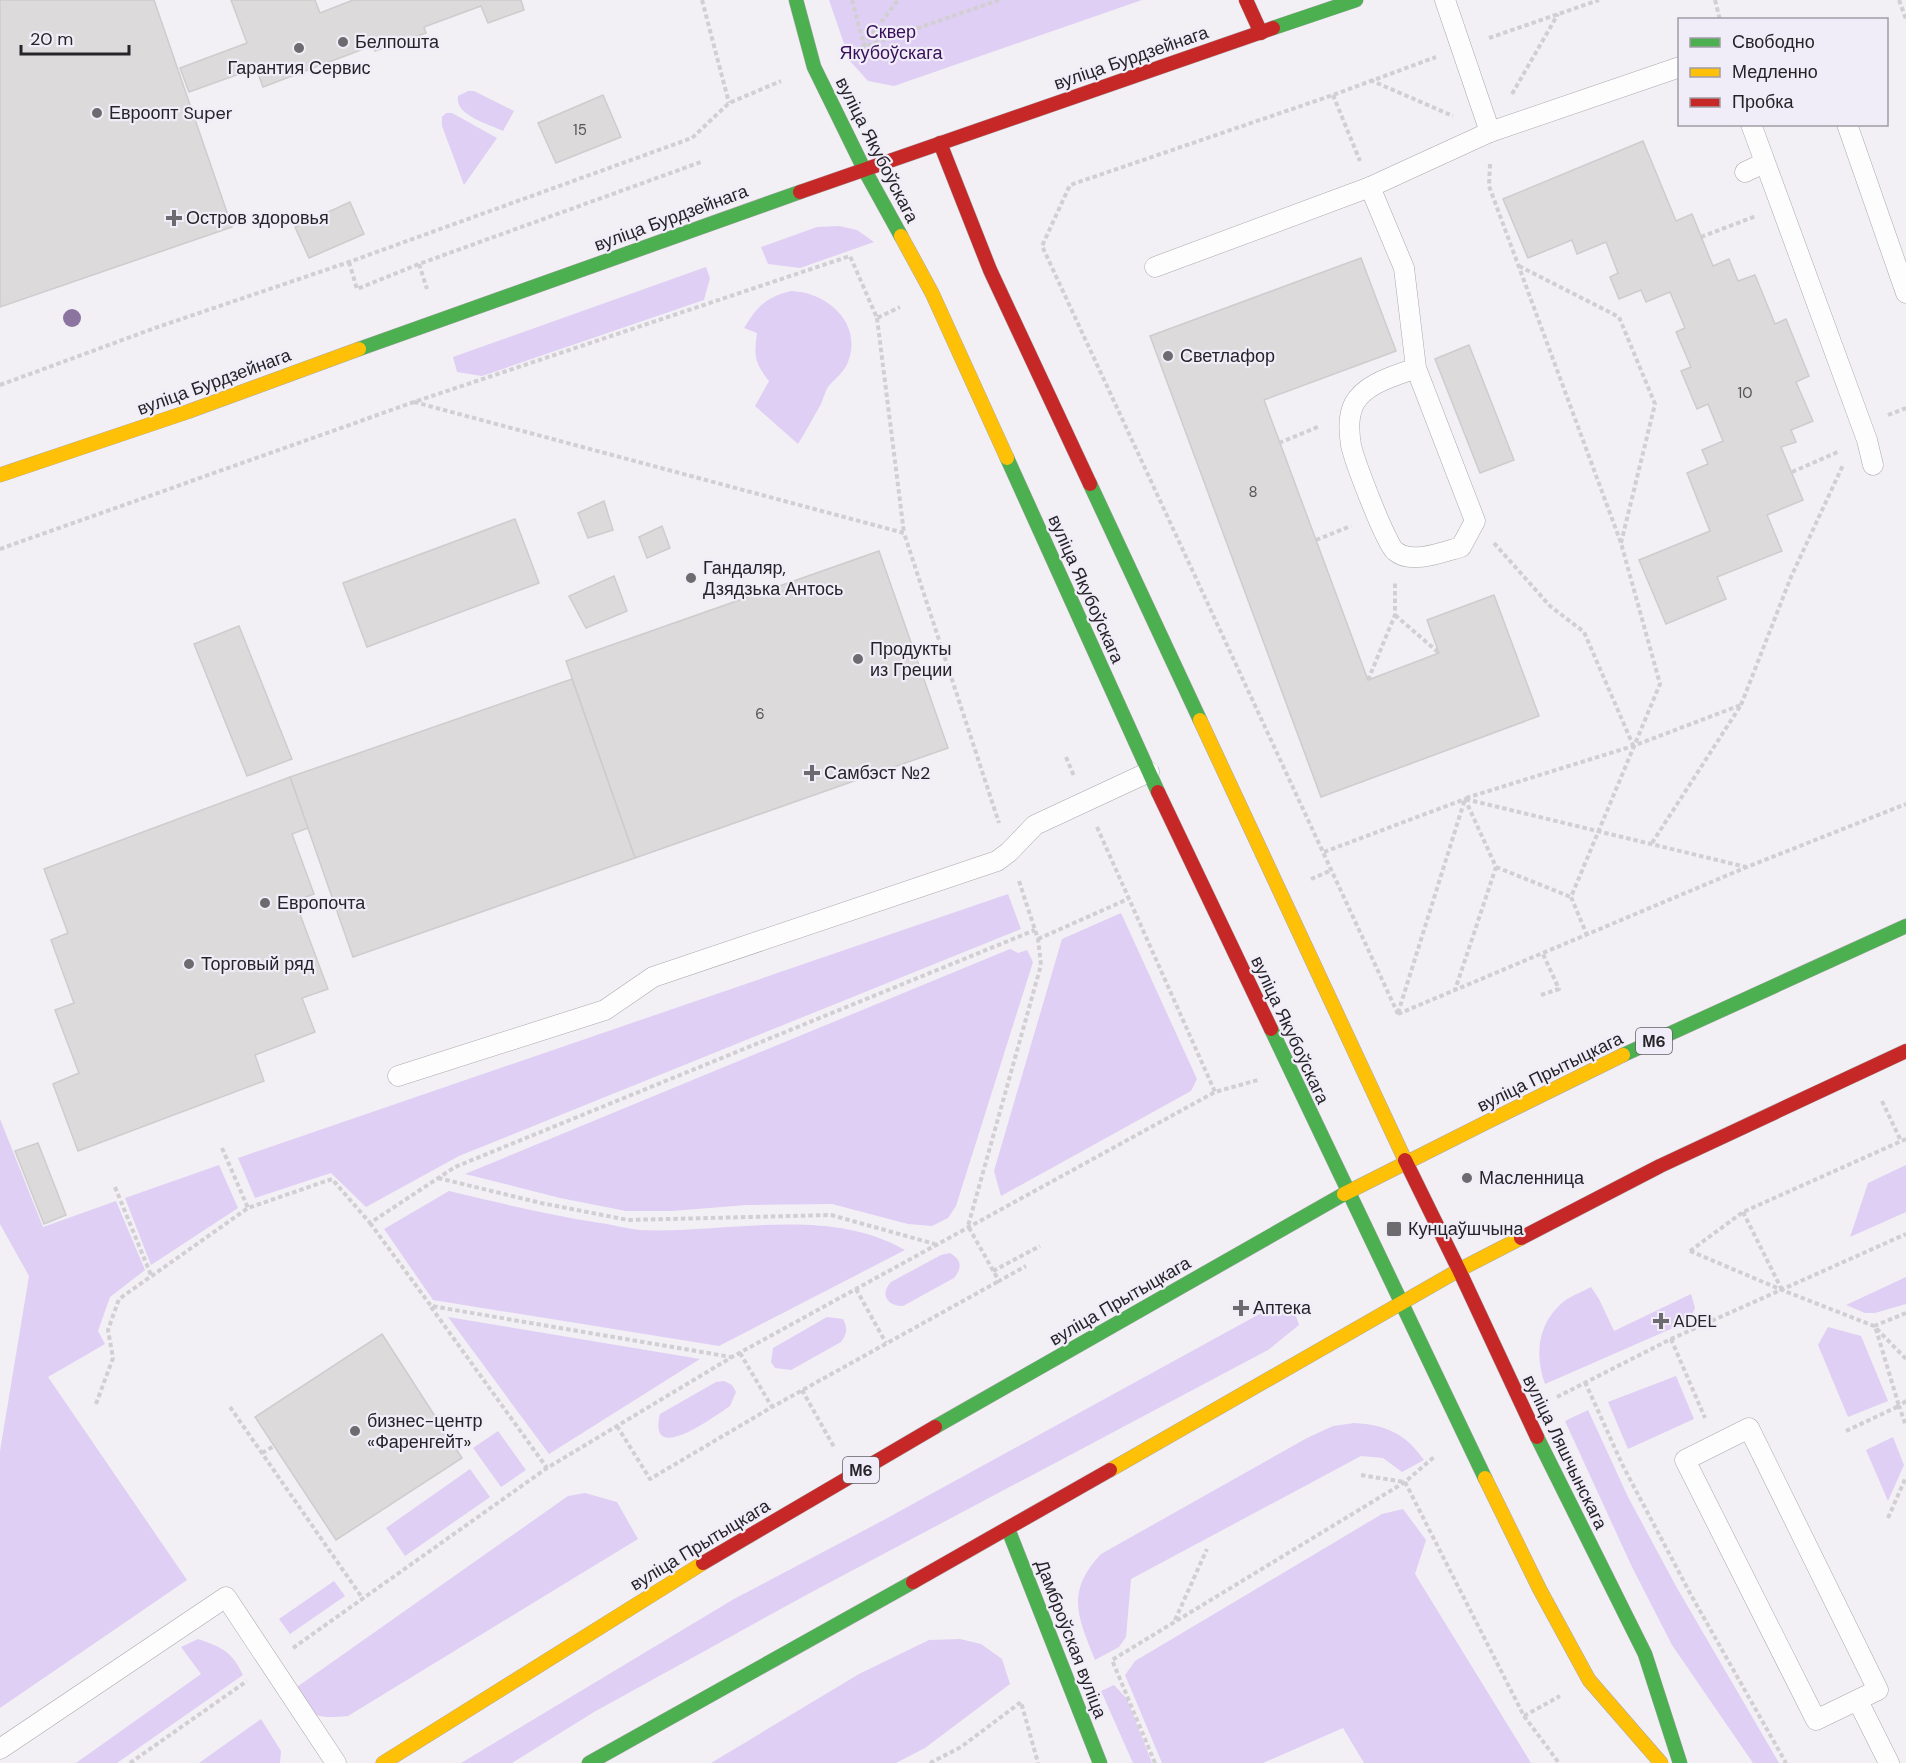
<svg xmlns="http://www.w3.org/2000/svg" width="1906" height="1763" font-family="'DM Sans',sans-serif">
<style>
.green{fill:#dfcff4}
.building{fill:#dcdadb;stroke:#cecccc;stroke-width:1.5}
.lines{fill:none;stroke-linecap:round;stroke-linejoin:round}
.lane-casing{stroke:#aaa8ac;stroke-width:21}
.fast-casing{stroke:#aaa8ac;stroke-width:15}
.slow-casing{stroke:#aaa8ac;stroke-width:15}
.jam-casing{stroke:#aaa8ac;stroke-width:15}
.path{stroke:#d1cfd2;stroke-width:4;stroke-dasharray:4.5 3;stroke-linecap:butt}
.lane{stroke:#fdfdfe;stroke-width:20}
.fast{stroke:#4caf50;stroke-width:14}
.slow{stroke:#ffc107;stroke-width:14}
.jam{stroke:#c62828;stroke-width:14}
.tree{fill:#8b74a0}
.poi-dot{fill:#6d6b70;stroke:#f1edf8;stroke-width:2}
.labels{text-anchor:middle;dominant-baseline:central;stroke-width:4.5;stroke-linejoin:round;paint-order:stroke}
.number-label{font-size:15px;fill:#565456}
.shield{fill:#f1edf8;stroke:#636066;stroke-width:1.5}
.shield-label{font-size:16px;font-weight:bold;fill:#262428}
.park-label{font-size:18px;fill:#370f5a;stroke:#f1edf8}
.poi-label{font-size:18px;fill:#262428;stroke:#f1edf8;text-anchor:start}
.street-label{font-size:18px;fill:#262428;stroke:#f1edf8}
</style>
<rect width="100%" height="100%" fill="#f2f0f5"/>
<g class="green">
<path d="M829 0H1142L894 86 868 81 850 61Z"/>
<path d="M468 91H474L514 111 503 131C489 124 454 115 458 96Z"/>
<path d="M446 113H452L497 138 464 185 442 126V117Z"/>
<path d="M839 226 857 230 874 242 800 268 768 264 761 247 817 227Z"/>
<path d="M706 267 710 278 704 300 482 376 457 372 453 357Z"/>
<path d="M791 291C827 292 863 323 848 362 844 373 835 378 828 387 825 392 823 399 821 404 813 418 806 431 798 444L755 406 769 381C754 362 754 356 757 333L744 328C757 307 766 297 791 291Z"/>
<path d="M1008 894 1021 929 459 1156 366 1207 331 1173 255 1198 238 1158Z"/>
<path d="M1121 913 1197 1079 1191 1091 1001 1196 994 1171 1062 939Z"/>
<path d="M1010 949 1018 953 1027 950 1033 962 956 1206 948 1218 932 1226 908 1224 832 1204 747 1205 672 1211H626L560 1198 465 1174Z"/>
<path d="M0 1119 43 1227 116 1201 145 1270 110 1297 98 1331 105 1344 48 1377 187 1580 0 1708V1451L29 1276 0 1224Z"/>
<path d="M219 1165 238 1208 151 1265 125 1198Z"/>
<path d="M1906 1165V1212L1850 1237 1868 1183Z"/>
<path d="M449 1191C499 1203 549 1215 600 1223 614 1225 627 1229 641 1230 726 1234 827 1205 905 1250L719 1346 433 1300 384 1229Z"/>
<path d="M950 1253C962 1260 962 1268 954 1278L903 1306C888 1306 879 1295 891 1282L941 1255Z"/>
<path d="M1906 1277V1304L1875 1313H1865L1846 1305Z"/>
<path d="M1591 1287 1599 1299 1614 1331 1691 1294 1695 1308 1689 1321 1545 1384C1535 1355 1537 1325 1562 1303 1570 1296 1582 1292 1591 1287Z"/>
<path d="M1285 1303 1294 1310 1299 1325 1268 1350 808 1594 594 1712 512 1763H461L734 1599 880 1522 1265 1311Z"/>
<path d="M448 1317 700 1359 549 1454Z"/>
<path d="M827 1317 843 1319C848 1328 847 1334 841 1342L791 1370 775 1368 771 1362 773 1348Z"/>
<path d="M1828 1327 1861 1336 1888 1401 1848 1417 1818 1345Z"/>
<path d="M1676 1376 1694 1419 1628 1449 1608 1402Z"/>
<path d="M724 1381 732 1385 736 1392 730 1406C715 1416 647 1467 660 1414L716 1382Z"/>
<path d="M1588 1410 1628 1497 1677 1588 1779 1763H1753L1672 1645 1632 1567 1565 1421Z"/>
<path d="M1354 1423C1386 1425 1405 1433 1424 1460L1402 1472 1383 1458 1361 1456 1131 1579 1126 1637 1119 1647 1095 1660C1078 1617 1065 1592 1101 1554L1307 1438 1333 1426Z"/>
<path d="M498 1431 526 1470 501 1487 473 1448Z"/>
<path d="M1893 1437 1904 1465 1888 1501 1866 1450Z"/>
<path d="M470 1469 490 1497 405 1556 386 1528Z"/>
<path d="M585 1493 617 1502 638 1539 348 1716C314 1719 312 1717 294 1689L568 1496Z"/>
<path d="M1403 1509 1426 1540 1415 1574 1531 1763H1364L1343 1728 1263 1763H1162L1125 1675 1135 1661 1382 1514Z"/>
<path d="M334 1581 345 1596 290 1634 279 1619Z"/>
<path d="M198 1639C221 1647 232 1651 243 1675L117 1763H76L201 1674 181 1647Z"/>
<path d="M960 1639 981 1644 1002 1659 1010 1684 925 1748 896 1763H711L859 1674 929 1640Z"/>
<path d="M1114 1685 1127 1699 1152 1763H1133L1101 1691Z"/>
<path d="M261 1719 281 1751 280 1763H199Z"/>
</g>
<g class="building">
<path d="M0 0H154L232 227 0 307Z"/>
<path d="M231 0H315L320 13 353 0H521L524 10 488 23 481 6 424 27 426 33 375 51 374 45 263 87 256 68 189 92 180 68 247 43Z"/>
<path d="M603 95 621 137 556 163 538 123Z"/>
<path d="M1643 141 1676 221 1692 214 1713 266 1729 259 1738 281 1755 275 1775 324 1786 319 1809 376 1796 382 1813 421 1791 430 1796 442 1781 447 1803 500 1767 515 1782 551 1717 577 1726 599 1666 624 1639 560 1710 531 1687 473 1708 464 1702 450 1723 441 1708 404 1697 409 1681 371 1691 367 1676 332 1685 328 1670 292 1646 302 1641 290 1619 299 1610 277 1618 273 1606 242 1577 254 1572 240 1528 258 1503 199Z"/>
<path d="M350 202 364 234 309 258 295 227Z"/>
<path d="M1361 258 1396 351 1264 400 1368 680 1439 653 1427 620 1494 595 1539 716 1321 797 1150 336Z"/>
<path d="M1469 345 1514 460 1480 473 1435 359Z"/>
<path d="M604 501 613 530 588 538 578 513Z"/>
<path d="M515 519 539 583 367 647 343 583Z"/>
<path d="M662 526 670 548 647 558 639 537Z"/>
<path d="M879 551 948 748 635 858 566 661Z"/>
<path d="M614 576 627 611 586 628 569 596Z"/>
<path d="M239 626 292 759 247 776 194 644Z"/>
<path d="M572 679 635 858 353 957 290 777Z"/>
<path d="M290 777 308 828 292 834 314 894 295 901 328 989 302 998 315 1032 255 1055 264 1081 78 1151 53 1084 79 1073 55 1010 74 1003 51 940 68 933 44 869Z"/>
<path d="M38 1143 66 1215 44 1224 15 1151Z"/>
<path d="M382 1334 462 1458 336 1540 255 1417Z"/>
</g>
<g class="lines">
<defs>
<g id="lane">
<path d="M1445 0 1490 132"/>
<path d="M1751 124 1867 440 1873 465"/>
<path d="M1847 124 1906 293"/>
<path d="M1745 172 1764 163"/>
<path d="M1370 187 1404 268 1416 368 1475 521 1461 547C1443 552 1411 565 1395 551 1386 544 1354 460 1351 445 1349 433 1348 416 1354 404 1365 383 1395 376 1416 368"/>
<path d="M1155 267 1370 187 1490 132 1680 67"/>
<path d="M398 1076 605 1010 653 977 997 861 1009 852 1035 825 1149 772"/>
<path d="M1749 1428 1878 1690 1816 1720 1685 1460Z"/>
<path d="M1858 1701 1889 1763"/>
<path d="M0 1749 226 1597 336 1763"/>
</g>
<g id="fast">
<path d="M796 0 814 67 864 169 901 236"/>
<path d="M1273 28 1356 0"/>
<path d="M359 349 800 192"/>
<path d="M1007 458 1158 792"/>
<path d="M1090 484 1200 720"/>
<path d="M1271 1029 1485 1478"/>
<path d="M1623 1055 1906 926"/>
<path d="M935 1427 1344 1194"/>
<path d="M1537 1437 1645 1654 1680 1763"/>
<path d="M1008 1529 1100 1763"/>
<path d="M589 1763 913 1582"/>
</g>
<g id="slow">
<path d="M901 236 932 293 1007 458"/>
<path d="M0 475 187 412 359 349"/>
<path d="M1200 720 1405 1160"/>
<path d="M1344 1194 1485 1123 1623 1055"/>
<path d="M1110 1470 1459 1270 1521 1238"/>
<path d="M1485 1478 1540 1590 1589 1680 1661 1763"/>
<path d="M383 1763 703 1563"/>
</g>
<g id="jam">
<path d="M1246 0 1261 33"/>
<path d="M940 143 990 270 1090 484"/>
<path d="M800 192 1273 28"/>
<path d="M1158 792 1271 1029"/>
<path d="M1405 1160 1459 1270 1537 1437"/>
<path d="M1521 1238 1660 1166 1906 1051"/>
<path d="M703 1563 935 1427"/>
<path d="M913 1582 1110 1470"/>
</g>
</defs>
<use href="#lane" class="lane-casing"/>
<use href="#fast" class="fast-casing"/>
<use href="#slow" class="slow-casing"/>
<use href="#jam" class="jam-casing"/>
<g class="path">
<path d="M702 0 729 103"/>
<path d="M852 0 864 45 898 0"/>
<path d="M1715 0 1720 20"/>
<path d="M1899 0 1906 19"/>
<path d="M1489 38 1599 0"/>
<path d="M846 53 999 0"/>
<path d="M1370 80 1453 116"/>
<path d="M1512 94 1558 14"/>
<path d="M1333 95 1360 161"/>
<path d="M1490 164 1489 186 1621 543 1660 684 1571 897 1587 935"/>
<path d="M1701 237 1756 216"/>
<path d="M349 262 357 289 419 264 701 162"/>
<path d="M419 264 427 289"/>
<path d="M1519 266 1619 317 1655 404 1621 543"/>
<path d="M877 318 904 533"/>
<path d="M0 385 155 328 349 262 692 138 729 103 781 81"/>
<path d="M414 402 904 533 999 823"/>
<path d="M1888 415 1906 408"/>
<path d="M1279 443 1320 426"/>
<path d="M1792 472 1840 451"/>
<path d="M1316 540 1351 526"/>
<path d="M1494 543 1550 606 1584 632 1633 745"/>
<path d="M0 549 414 402 850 256 877 318 900 307"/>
<path d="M1395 615 1439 653"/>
<path d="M1368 680 1395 615V583"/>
<path d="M1741 705 1791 577 1843 465"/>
<path d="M1066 757 1074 776"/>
<path d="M1466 798 1633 746 1741 705 1652 843"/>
<path d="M1097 827 1215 1092"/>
<path d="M1324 852 1465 799 1496 867 1455 990"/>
<path d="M1496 867 1571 897"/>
<path d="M1311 879 1332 870"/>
<path d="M1019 881 1038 939 1041 965 968 1226 999 1281 1026 1266"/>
<path d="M1038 939 1128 899"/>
<path d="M1541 995 1559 989 1543 954"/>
<path d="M1398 1013 1465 799 1746 867"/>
<path d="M1398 1014 1042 246 1070 185 1333 95 1436 57"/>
<path d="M1398 1014 1747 867 1906 804"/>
<path d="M1882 1101 1901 1141"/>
<path d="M222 1148 248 1208"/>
<path d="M438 1178 541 1203 628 1220 831 1215 935 1244"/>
<path d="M115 1187 151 1275"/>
<path d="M1743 1212 1782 1290"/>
<path d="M370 1223 431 1306 731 1357"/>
<path d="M1690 1251 1782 1290 1874 1326 1906 1359"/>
<path d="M1690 1251 1743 1212 1906 1139"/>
<path d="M993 1271 1040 1246"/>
<path d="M856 1289 886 1343"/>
<path d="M431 1307 547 1468"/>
<path d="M1874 1326 1906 1313"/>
<path d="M1671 1339 1705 1418"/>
<path d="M740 1353 772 1407"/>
<path d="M1585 1382 1623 1466 1691 1595 1786 1763"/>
<path d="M802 1390 834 1447"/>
<path d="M1557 1397 1671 1339 1906 1234"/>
<path d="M1906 1401 1899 1406 1906 1426"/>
<path d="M96 1404 113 1358 108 1330 119 1299 248 1208 332 1179 370 1223 455 1167 1035 930"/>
<path d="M230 1407 363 1599"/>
<path d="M617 1426 650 1479 772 1407 999 1281"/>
<path d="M1846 1431 1899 1406 1875 1326"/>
<path d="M262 1453 274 1446"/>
<path d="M1361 1475 1404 1482"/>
<path d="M1405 1482 1524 1716 1559 1763"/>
<path d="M1888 1518 1906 1477"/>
<path d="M1175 1620 1207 1549"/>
<path d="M293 1648 547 1468 732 1357 1215 1092 1258 1080"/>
<path d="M1524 1716 1560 1696"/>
<path d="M130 1763 247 1681"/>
<path d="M930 1763 961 1747 1021 1702 1038 1763"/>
<path d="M1155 1763 1112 1660 1405 1482 1434 1457"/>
</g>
<use href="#lane" class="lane"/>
<use href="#fast" class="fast"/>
<use href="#slow" class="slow"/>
<use href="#jam" class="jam"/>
</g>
<circle class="tree" cx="72" cy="318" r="9"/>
<g class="poi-dot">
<circle cx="343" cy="42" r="6"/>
<circle cx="299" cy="48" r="6"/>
<circle cx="97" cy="113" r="6"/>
<path d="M171 209h6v6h6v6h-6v6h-6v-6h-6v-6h6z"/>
<circle cx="1168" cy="356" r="6"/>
<circle cx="691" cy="578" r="6"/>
<circle cx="858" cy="659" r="6"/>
<path d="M809 764h6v6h6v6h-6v6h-6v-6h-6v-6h6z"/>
<circle cx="265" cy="903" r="6"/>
<circle cx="189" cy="964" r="6"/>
<circle cx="1467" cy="1178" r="6"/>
<rect x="1386" y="1221" width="16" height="16" rx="3"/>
<path d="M1238 1299h6v6h6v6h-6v6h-6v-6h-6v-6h6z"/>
<path d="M1658 1312h6v6h6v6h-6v6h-6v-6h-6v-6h6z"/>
<circle cx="355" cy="1431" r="6"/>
</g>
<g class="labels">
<g class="number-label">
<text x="580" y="130">15</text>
<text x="1745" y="393">10</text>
<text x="1253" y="492">8</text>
<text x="760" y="714">6</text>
</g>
<g class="shield">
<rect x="1636" y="1028" width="36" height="26" rx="4.5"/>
<rect x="843" y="1457" width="36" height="26" rx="4.5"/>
</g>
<g class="shield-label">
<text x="1654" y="1041">М6</text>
<text x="861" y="1470">М6</text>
</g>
<g class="park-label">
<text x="891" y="32">Сквер<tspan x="891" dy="21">Якубоўскага</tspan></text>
</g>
<g class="poi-label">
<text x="355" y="42">Белпошта</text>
<text x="299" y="68" text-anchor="middle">Гарантия Сервис</text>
<text x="109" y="113">Евроопт Super</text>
<text x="186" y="218">Остров здоровья</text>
<text x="1180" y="356">Светлафор</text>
<text x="703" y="568">Гандаляр,<tspan x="703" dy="21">Дзядзька Антось</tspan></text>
<text x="870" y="649">Продукты<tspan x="870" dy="21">из Греции</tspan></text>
<text x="824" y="773">Самбэст №2</text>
<text x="277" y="903">Европочта</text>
<text x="201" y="964">Торговый ряд</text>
<text x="1479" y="1178">Масленница</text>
<text x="1408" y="1229">Кунцаўшчына</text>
<text x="1253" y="1308">Аптека</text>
<text x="1673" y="1321">ADEL</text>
<text x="367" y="1421">бизнес-центр<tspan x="367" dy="21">«Фаренгейт»</tspan></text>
</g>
<g class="street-label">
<text transform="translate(1131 58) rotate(-19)">вуліца Бурдзейнага</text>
<text transform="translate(877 150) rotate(63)">вуліца Якубоўскага</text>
<text transform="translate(671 218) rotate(-20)">вуліца Бурдзейнага</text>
<text transform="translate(214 382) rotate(-20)">вуліца Бурдзейнага</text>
<text transform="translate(1086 589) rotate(66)">вуліца Якубоўскага</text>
<text transform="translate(1290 1030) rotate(65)">вуліца Якубоўскага</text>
<text transform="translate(1550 1072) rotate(-26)">вуліца Прытыцкага</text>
<text transform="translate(1120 1301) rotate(-30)">вуліца Прытыцкага</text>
<text transform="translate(1565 1452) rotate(64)">вуліца Ляшчынскага</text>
<text transform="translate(700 1545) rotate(-31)">вуліца Прытыцкага</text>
<text transform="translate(1071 1639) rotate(69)">Дамброўская вуліца</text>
</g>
</g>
<rect x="1678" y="18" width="210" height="108" fill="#f1edf8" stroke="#a09da5" stroke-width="1.5"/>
<rect x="1690" y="38" width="30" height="9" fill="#4caf50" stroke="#a09da5" stroke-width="1.5"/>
<text x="1732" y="48" font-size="18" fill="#262428">Свободно</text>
<rect x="1690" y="68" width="30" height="9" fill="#ffc107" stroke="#a09da5" stroke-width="1.5"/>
<text x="1732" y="78" font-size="18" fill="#262428">Медленно</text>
<rect x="1690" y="98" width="30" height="9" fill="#c62828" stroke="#a09da5" stroke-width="1.5"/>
<text x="1732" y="108" font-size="18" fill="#262428">Пробка</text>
<path d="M21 45v9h108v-9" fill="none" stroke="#262428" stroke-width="3"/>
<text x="30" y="45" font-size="18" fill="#262428" stroke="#f1edf8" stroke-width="4.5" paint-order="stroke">20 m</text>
</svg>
